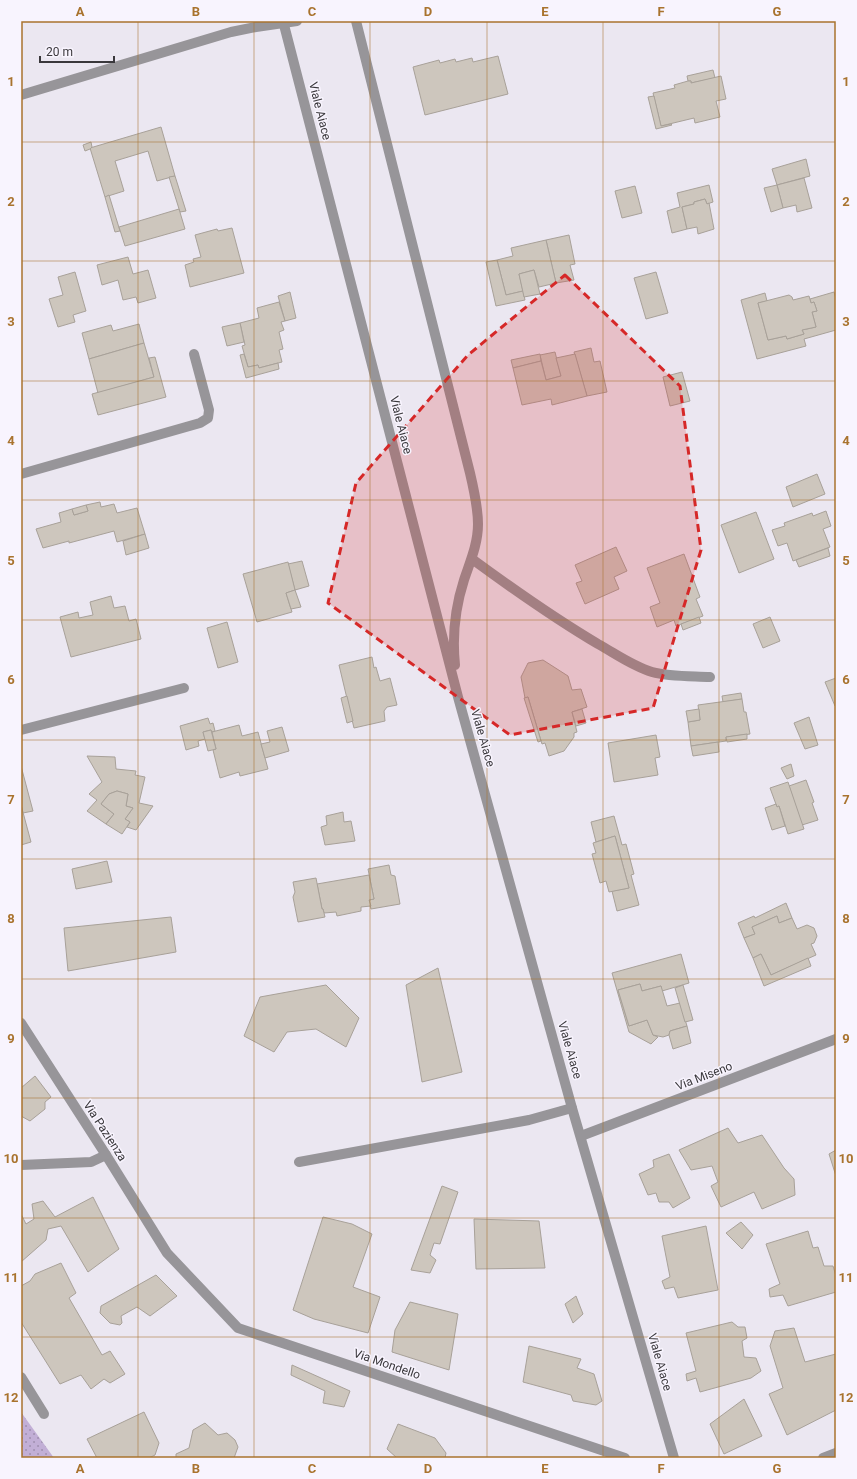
<svg xmlns="http://www.w3.org/2000/svg" width="857" height="1479" font-family="Roboto,sans-serif">
<style>
.grass{fill:url(#grass-dots)}
.building{fill:#cdc6bd;stroke:#a8a199}
.lines{fill:none;stroke-linecap:round;stroke-linejoin:round}
.minor{stroke:#979599;stroke-width:10}
.marked{fill:#d62828;fill-opacity:0.2;stroke:#d62828;stroke-width:3;stroke-dasharray:8 5;stroke-linejoin:round}
.grid{fill:none;stroke:#a9732e;stroke-width:1;stroke-opacity:0.55}
.labels{text-anchor:middle;dominant-baseline:central;stroke-width:3;stroke-linejoin:round;paint-order:stroke}
.street-label{font-size:12px;fill:#3a383c;stroke:#f8f4fe}
.neatline{fill:none;stroke:#a9732e;stroke-width:1.5}
.grid-label{font-size:13px;text-anchor:middle;font-weight:bold;fill:#a9732e}
</style>
<defs>
<pattern id="grass-dots" width="8" height="8" patternUnits="userSpaceOnUse"><rect width="8" height="8" fill="#c2afd6"/><path d="M2 2h.1M6 6h.1" fill="none" stroke="#9f8faf" stroke-width="1.8" stroke-linecap="round"/></pattern>
</defs>
<rect width="100%" height="100%" fill="#ebe7f1"/>
<path class="grass" d="M21 1412 54 1458H21Z"/>
<g class="building">
<path d="M498 56 508 94 425 115 413 67 439 60 440 63 455 59 456 62 472 58 473 62Z"/>
<path d="M713 70 715 78 691 83V81H688L687 76Z"/>
<path d="M721 76 726 99 716 101 720 117 695 123 694 118 661 126 653 93 675 88 674 85 688 81H691V83Z"/>
<path d="M654 96 661 126 671 124 672 125 656 129 648 97Z"/>
<path d="M161 127 175 176 157 181 148 151 115 161 124 191 105 197 90 148Z"/>
<path d="M91 142 92 147 90 149 85 151 83 145Z"/>
<path d="M806 159 810 176 777 185 772 169Z"/>
<path d="M175 176 186 211 180 212 169 177Z"/>
<path d="M804 178 812 208 797 212 796 205 783 208 777 185Z"/>
<path d="M709 185 713 202 707 204 705 199 694 202V204L682 207 687 229 672 233 667 211 680 207 677 193Z"/>
<path d="M777 185 783 208 771 212 764 188Z"/>
<path d="M635 186 642 213 622 218 615 191Z"/>
<path d="M109 195 120 231 115 232 105 197Z"/>
<path d="M705 199 707 204 709 203 714 229 698 234 697 227 687 229 682 207 694 204V202Z"/>
<path d="M179 209 185 229 125 246 119 227Z"/>
<path d="M232 228 244 273 190 287 185 265 194 262 193 259 201 257 195 235 217 229 218 231Z"/>
<path d="M569 235 575 264 570 265 574 280 556 283 546 240Z"/>
<path d="M546 240 556 283 539 287 534 270 519 274 523 291 506 295 497 260 513 256 511 248Z"/>
<path d="M128 257 133 274 148 270 156 298 138 303 136 297 123 300 118 280 102 285 97 265Z"/>
<path d="M497 260 506 295 523 291 525 300 496 306 486 262Z"/>
<path d="M534 270 540 294 524 297 519 274Z"/>
<path d="M75 272 86 311 73 315 75 322 58 327 49 299 63 295 58 277Z"/>
<path d="M656 272 668 313 646 319 634 278Z"/>
<path d="M290 292 296 318 285 321 278 296Z"/>
<path d="M834 292 836 299V330L804 339 806 346 757 359 741 300 765 293 767 301 758 303 768 340 786 336 787 339 804 334 802 330 816 327 812 312 817 311 814 302 811 303 810 299Z"/>
<path d="M789 295 792 297 793 300 809 296 811 303 814 302 817 311 812 312 816 327 802 330 804 334 787 339 786 336 768 340 758 303Z"/>
<path d="M279 302 285 321 281 322 284 330 279 332 283 349 279 350 282 362 259 368 258 365 248 367 242 346 245 345 240 323 259 318 257 308Z"/>
<path d="M240 323 244 342 227 346 222 327Z"/>
<path d="M139 324 144 343 89 359 82 333 111 325 113 331Z"/>
<path d="M144 343 154 377 98 393 89 359Z"/>
<path d="M591 348 594 362 600 361 607 392 587 396 574 352Z"/>
<path d="M555 352 561 376 546 380 540 355Z"/>
<path d="M244 354 248 367 258 365 259 368 278 363 279 369 246 378 240 355Z"/>
<path d="M540 354 541 361 513 368 511 360Z"/>
<path d="M575 354 587 396 552 405 551 399 522 405 513 368 541 361 546 380 561 376 556 358Z"/>
<path d="M155 357 166 397 98 415 92 394 154 377 149 358Z"/>
<path d="M682 372 690 401 670 406 663 377Z"/>
<path d="M817 474 825 494 793 507 786 487Z"/>
<path d="M100 502 101 507 114 504 117 513 137 508 145 534 117 542 114 531 69 543V541L43 548 36 529 61 522 59 513 72 509 74 515 88 511 86 505Z"/>
<path d="M86 505 88 511 74 515 72 509Z"/>
<path d="M826 511 831 526 823 529 830 547 793 561 787 543 778 546 772 530 785 526 784 523 812 513 813 516Z"/>
<path d="M756 512 774 559 739 573 721 525Z"/>
<path d="M145 534 149 548 126 555 123 541Z"/>
<path d="M616 547 627 571 614 577 619 589 585 604 576 583 582 581 575 565Z"/>
<path d="M828 548 830 556 799 567 796 560Z"/>
<path d="M684 554 700 597 696 599 703 616 676 626 674 620 657 627 650 607 660 603 647 568Z"/>
<path d="M302 561 309 586 295 590 288 564Z"/>
<path d="M288 562 295 590 286 593 292 612 257 622 243 574Z"/>
<path d="M295 590 301 607 291 609 286 593Z"/>
<path d="M111 596 114 608 125 606 129 621 136 619 141 639 71 657 60 617 78 612 79 618 93 615 90 602Z"/>
<path d="M699 617 701 623 683 630 681 624Z"/>
<path d="M770 617 780 641 763 648 753 624Z"/>
<path d="M227 622 238 662 218 668 207 628Z"/>
<path d="M372 657 374 668 376 667 380 681 390 678 397 705 387 707 384 711 385 721 354 728 339 665Z"/>
<path d="M543 660 568 676 572 690 581 689 587 707 572 712 577 732 574 733V737L564 751 549 756 545 743 542 744 528 697 525 698 521 677 528 663Z"/>
<path d="M836 678V706H835L825 682Z"/>
<path d="M741 693 742 699 723 702 722 696Z"/>
<path d="M347 696 353 721 347 723 341 698Z"/>
<path d="M528 697 541 741 538 742 524 698Z"/>
<path d="M742 699 744 712H746L750 734 726 737V741L691 746 688 722 700 720 698 705Z"/>
<path d="M582 709 586 723 576 726 572 712Z"/>
<path d="M699 709 700 720 688 722 686 711Z"/>
<path d="M809 717 818 745 805 749 794 723Z"/>
<path d="M208 718 210 724 213 723 215 731 212 732 211 730 203 732 205 739 198 741 199 746 186 750 180 726Z"/>
<path d="M239 725 242 736 258 732 268 769 240 776 239 772 220 778 213 750 216 749 212 732Z"/>
<path d="M282 727 289 751 265 758 261 744 270 742 267 731Z"/>
<path d="M211 730 216 749 208 751 203 732Z"/>
<path d="M747 734V739L727 742 726 737Z"/>
<path d="M656 735 660 757 655 758 658 775 614 782 608 743Z"/>
<path d="M718 742 719 752 693 756 691 746Z"/>
<path d="M87 756 115 757 116 769 136 771 135 775 145 777 139 803 153 806 136 830 127 827 130 822 125 819 133 808 126 806 128 794 117 791 109 794 101 804 114 814 106 824 87 811 97 800 89 794 102 782Z"/>
<path d="M791 764 794 776 787 779 781 768Z"/>
<path d="M21 766 33 811 23 813 21 805Z"/>
<path d="M806 780 814 802 812 803 818 820 802 825 789 786Z"/>
<path d="M788 782 804 829 788 834 779 806 777 807 770 788Z"/>
<path d="M117 791 128 794 126 806 133 808 125 819 130 822 122 834 106 824 114 814 101 804 109 794Z"/>
<path d="M776 804 777 807 779 806 785 826 772 830 765 808Z"/>
<path d="M21 805 31 842 21 845Z"/>
<path d="M343 812 344 822 351 821 355 841 325 845 321 827 327 825 326 816Z"/>
<path d="M614 816 622 845 626 844 634 874 631 875 639 905 617 911 612 891 629 888 615 836 596 842 591 822Z"/>
<path d="M615 836 629 888 609 892 606 881 600 883 592 854 596 853 593 843Z"/>
<path d="M107 861 112 882 76 889 72 869Z"/>
<path d="M389 865 391 875 395 876 400 904 371 909 369 900 374 899 368 869Z"/>
<path d="M369 875 374 899 369 900 371 906 361 907V911L337 916 336 912 324 913 323 909H322L317 884Z"/>
<path d="M316 878 322 909H323L325 917 298 922 293 897 295 892 293 882Z"/>
<path d="M786 903 792 918 779 923 777 916 752 927 755 934 744 938 738 923 754 916 755 918Z"/>
<path d="M777 916 779 923 792 918 797 929 807 925 814 928 817 936 814 943 811 944 816 955 771 975 761 954 753 958 744 938 755 934 752 927Z"/>
<path d="M171 917 176 952 68 971 64 928Z"/>
<path d="M681 954 689 983 662 991 661 986 642 991 640 984 618 990 629 1026 647 1020 652 1032 653 1035 658 1037 651 1044 629 1032 612 973Z"/>
<path d="M761 954 771 975 808 958 811 966 764 986 753 958Z"/>
<path d="M438 968 462 1072 422 1082 406 985Z"/>
<path d="M640 984 642 991 661 986 667 1006 680 1003 687 1026 670 1031 669 1035 663 1037 653 1035 647 1020 629 1026 618 990Z"/>
<path d="M326 985 359 1018 346 1047 316 1029 287 1032 274 1052 244 1036 260 997Z"/>
<path d="M683 985 693 1020 685 1022 675 988Z"/>
<path d="M687 1026 691 1043 673 1049 669 1035 670 1031Z"/>
<path d="M35 1076 51 1097 45 1102V1109L30 1121 21 1116V1088Z"/>
<path d="M728 1128 738 1143 762 1135 784 1168 794 1179 795 1195 762 1209 754 1192 721 1207 711 1186 718 1182 712 1166 691 1170 679 1150Z"/>
<path d="M836 1150V1176L829 1154Z"/>
<path d="M669 1154 690 1198 673 1208 669 1202H659L656 1193 648 1195 639 1174 654 1167 653 1160Z"/>
<path d="M442 1186 458 1192 440 1244 434 1243 430 1255 436 1260 430 1273 411 1270Z"/>
<path d="M93 1197 119 1249 88 1272 61 1226 48 1229 46 1240 21 1262V1214L26 1224 34 1219 32 1204 43 1201 55 1217Z"/>
<path d="M323 1217 352 1224 372 1234 353 1287 380 1297 368 1333 314 1319 293 1310Z"/>
<path d="M474 1219 539 1221 545 1268 476 1269Z"/>
<path d="M741 1222 753 1235 742 1249 726 1233Z"/>
<path d="M706 1226 718 1290 678 1298 674 1287 665 1289 662 1281 670 1277 662 1236Z"/>
<path d="M808 1231 813 1248 818 1247 824 1266H833L836 1276V1292L788 1306 783 1295 770 1297 769 1289 780 1284 766 1244Z"/>
<path d="M61 1263 76 1293 69 1298 102 1355 110 1351 125 1374 110 1383 104 1379 91 1389 81 1375 60 1384 21 1322V1286L30 1281 35 1274Z"/>
<path d="M156 1275 177 1296 150 1316 137 1307 121 1316 122 1323 120 1325 110 1323 100 1313 101 1306Z"/>
<path d="M576 1296 583 1314 573 1323 565 1304Z"/>
<path d="M410 1302 458 1314 449 1370 392 1352 395 1330Z"/>
<path d="M732 1322 738 1327H745L747 1338 742 1341 744 1357 756 1358 761 1371 751 1378 700 1392 696 1378 687 1381 686 1374 696 1371 686 1333Z"/>
<path d="M794 1328 805 1362 836 1354V1410L787 1435 769 1394 783 1388 770 1346 775 1331Z"/>
<path d="M529 1346 581 1359 577 1368 594 1374 602 1401 596 1405 573 1401 571 1395 523 1382Z"/>
<path d="M292 1365 350 1391 344 1407 323 1403 325 1391 291 1375Z"/>
<path d="M744 1399 762 1436 724 1454 710 1424Z"/>
<path d="M144 1412 159 1443 155 1455 149 1458H97L87 1439Z"/>
<path d="M205 1423 218 1435 227 1433 235 1440 238 1447 234 1458H176V1454L189 1448 193 1430Z"/>
<path d="M398 1424 435 1438 446 1453 445 1458H397L387 1449Z"/>
</g>
<g class="lines">
<g class="minor">
<path d="M283 21 458 697 572 1108 674 1458"/>
<path d="M356 21 470 473C474 490 478 507 478 524 478 544 470 562 464 580 455 608 452 636 455 665"/>
<path d="M21 95 231 32 256 27 297 21"/>
<path d="M21 474 200 423 208 418 209 410 194 354"/>
<path d="M472 559C513 589 554 618 598 644 616 654 632 666 652 672 670 677 691 676 710 677"/>
<path d="M21 730 184 688"/>
<path d="M21 1023 106 1155 167 1253 238 1328 625 1458"/>
<path d="M581 1136 836 1039"/>
<path d="M299 1162 529 1120 572 1108"/>
<path d="M21 1165 91 1162 106 1155"/>
<path d="M21 1377 44 1414"/>
<path d="M823 1458 836 1453"/>
</g>
</g>
<path class="marked" d="M565 275 680 386 701 550 653 708 510 735 328 603 356 483 468 355Z"/>
<path class="grid" d="M138 21V1458M254 21V1458M370 21V1458M487 21V1458M603 21V1458M719 21V1458M21 142H836M21 261H836M21 381H836M21 500H836M21 620H836M21 740H836M21 859H836M21 979H836M21 1098H836M21 1218H836M21 1337H836"/>
<g class="labels">
<g class="street-label">
<text transform="translate(320 111) rotate(76)">Viale Aiace</text>
<text transform="translate(401 425) rotate(76)">Viale Aiace</text>
<text transform="translate(483 738) rotate(74)">Viale Aiace</text>
<text transform="translate(570 1050) rotate(74)">Viale Aiace</text>
<text transform="translate(704 1076) rotate(-21)">Via Miseno</text>
<text transform="translate(105 1131) rotate(57)">Via Pazienza</text>
<text transform="translate(660 1362) rotate(74)">Viale Aiace</text>
<text transform="translate(387 1364) rotate(19)">Via Mondello</text>
</g>
</g>
<rect width="857" height="1479" fill="none" stroke="#f8f4fe" stroke-width="44"/>
<path d="M40 56v6h74v-6" fill="none" stroke="#3a383c" stroke-width="2"/>
<text x="46" y="56" font-size="12" fill="#3a383c" stroke="#f8f4fe" stroke-width="3" paint-order="stroke">20 m</text>
<rect x="22" y="22" width="813" height="1435" class="neatline"/>
<g class="grid-label">
<text x="80" y="16">A</text>
<text x="196" y="16">B</text>
<text x="312" y="16">C</text>
<text x="428" y="16">D</text>
<text x="545" y="16">E</text>
<text x="661" y="16">F</text>
<text x="777" y="16">G</text>
<text x="11" y="86">1</text>
<text x="846" y="86">1</text>
<text x="11" y="206">2</text>
<text x="846" y="206">2</text>
<text x="11" y="326">3</text>
<text x="846" y="326">3</text>
<text x="11" y="445">4</text>
<text x="846" y="445">4</text>
<text x="11" y="565">5</text>
<text x="846" y="565">5</text>
<text x="11" y="684">6</text>
<text x="846" y="684">6</text>
<text x="11" y="804">7</text>
<text x="846" y="804">7</text>
<text x="11" y="923">8</text>
<text x="846" y="923">8</text>
<text x="11" y="1043">9</text>
<text x="846" y="1043">9</text>
<text x="11" y="1163">10</text>
<text x="846" y="1163">10</text>
<text x="11" y="1282">11</text>
<text x="846" y="1282">11</text>
<text x="11" y="1402">12</text>
<text x="846" y="1402">12</text>
<text x="80" y="1473">A</text>
<text x="196" y="1473">B</text>
<text x="312" y="1473">C</text>
<text x="428" y="1473">D</text>
<text x="545" y="1473">E</text>
<text x="661" y="1473">F</text>
<text x="777" y="1473">G</text>
</g>
</svg>
